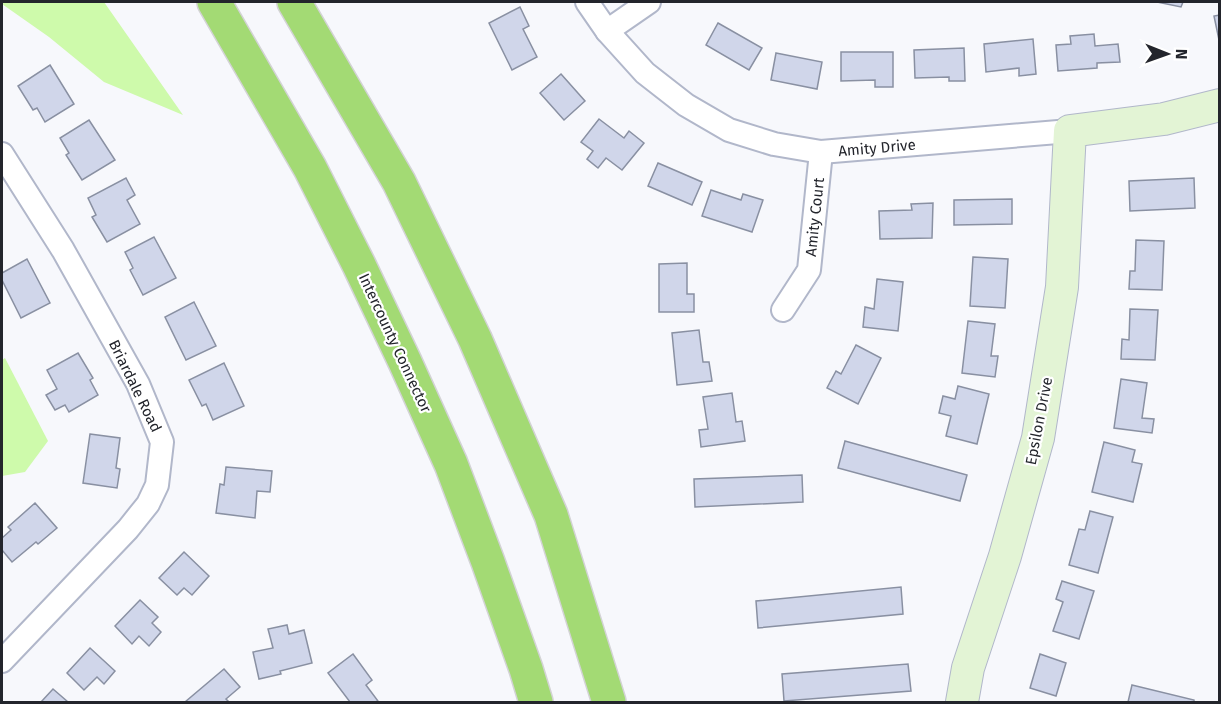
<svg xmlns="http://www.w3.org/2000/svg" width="1221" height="704" font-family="'Fira Sans',sans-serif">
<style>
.green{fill:#cefaab}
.building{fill:#d0d6ea;stroke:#8990a2;stroke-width:1.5}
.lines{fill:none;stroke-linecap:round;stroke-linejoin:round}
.street-casing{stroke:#b1b7ca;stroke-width:26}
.secondary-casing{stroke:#b1b7ca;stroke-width:34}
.highway-casing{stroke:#d3d3d5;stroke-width:36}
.street{stroke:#fff;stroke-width:22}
.secondary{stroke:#e3f4d5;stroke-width:32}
.highway{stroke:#a3da74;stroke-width:33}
.labels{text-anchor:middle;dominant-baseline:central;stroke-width:4.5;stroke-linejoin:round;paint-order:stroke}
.street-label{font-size:15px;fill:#23252c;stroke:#fff}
</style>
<rect width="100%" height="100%" fill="#f7f8fc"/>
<g class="green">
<path d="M2 2H104L183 115 104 82 49 37 2 4Z"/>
<path d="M5 358 48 441 25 472 2 476V360Z"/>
</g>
<g class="building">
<path d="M1157 2H1183L1181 7Z"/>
<path d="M520 7 529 26 523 29 537 57 512 70 489 23Z"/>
<path d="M1220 15V40H1219L1214 16Z"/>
<path d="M718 23 762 48 749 70 706 45Z"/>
<path d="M1094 34 1095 46 1118 44 1120 62 1097 63V68L1058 71 1056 45 1071 44 1070 36Z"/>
<path d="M1033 39 1036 74 1019 76V68L986 72 984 44Z"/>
<path d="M964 48 965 81H949V77L915 78 914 50Z"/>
<path d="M841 52H893V87H875V80L841 81Z"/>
<path d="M776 53 822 62 817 89 771 80Z"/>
<path d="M50 65 74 104 45 122 37 108 33 110 18 86Z"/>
<path d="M561 74 585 101 564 120 540 93Z"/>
<path d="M599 119 624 138 629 131 644 143 622 170 606 158 598 168 587 159 593 151 581 142Z"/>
<path d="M89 120 115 160 82 180 66 155 69 153 60 138Z"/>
<path d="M658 163 702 182 692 205 648 186Z"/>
<path d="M126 178 135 195 127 200 140 224 107 242 92 217 96 215 88 198Z"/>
<path d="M1194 178 1195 208 1130 211 1129 181Z"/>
<path d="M711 190 741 200 743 194 763 200 752 232 702 216Z"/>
<path d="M1012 199V224L954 225V200Z"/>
<path d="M933 203 932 238 880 239 879 211 912 210 911 204Z"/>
<path d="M154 237 176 278 143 295 130 270 133 268 125 252Z"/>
<path d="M1136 240 1164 241 1162 290 1129 289 1130 271H1135Z"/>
<path d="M973 257 1008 259 1005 308 970 306Z"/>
<path d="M27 259 50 303 21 318 2 280V273Z"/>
<path d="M687 263V294H694V312H659V264Z"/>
<path d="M877 279 903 282 898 331 863 327 865 307 874 309Z"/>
<path d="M194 302 216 346 186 360 165 317Z"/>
<path d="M1130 309 1158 310 1155 360 1121 359 1122 339 1129 340Z"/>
<path d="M968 321 995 324 991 356H998L995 377 962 373Z"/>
<path d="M699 330 703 362H709L712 381 677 385 672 333Z"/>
<path d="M856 345 881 358 858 404 827 388 836 371 841 374Z"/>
<path d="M78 353 93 378 90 380 98 395 69 412 65 405 55 410 46 395 57 389 47 370Z"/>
<path d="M224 363 244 406 213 420 206 404 202 406 189 380Z"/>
<path d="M1121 379 1147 383 1142 418 1154 419 1152 433 1114 428Z"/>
<path d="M958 386 989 394 977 444 946 436 951 416 939 413 943 396 955 399Z"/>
<path d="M732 393 736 422 742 421 745 441 701 447 699 430 708 429 703 397Z"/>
<path d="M90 434 120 438 116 468 120 469 117 488 83 483Z"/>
<path d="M845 441 967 475 960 501 838 468Z"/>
<path d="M1104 442 1135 450 1132 462 1142 464 1133 502 1092 492Z"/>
<path d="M226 467 272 471 270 492 257 491 255 518 216 513 220 484 224 485Z"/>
<path d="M802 475 803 502 695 507 694 479Z"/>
<path d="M35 503 57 528 38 544 36 542 12 562 2 550V538L11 530 8 527Z"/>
<path d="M1090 511 1113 517 1098 573 1069 565 1079 529 1085 530Z"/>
<path d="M184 552 209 576 192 595 184 588 177 595 159 578Z"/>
<path d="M1062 581 1094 591 1079 639 1053 631 1063 602 1056 599Z"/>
<path d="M901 587 903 614 758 628 756 601Z"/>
<path d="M140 600 158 617 152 623 161 632 149 646 139 636 132 644 115 626Z"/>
<path d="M287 625 289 634 304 630 312 663 280 671 281 674 259 679 253 652 273 648 268 629Z"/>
<path d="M90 648 115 671 104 684 97 677 84 690 67 673Z"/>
<path d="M353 654 372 680 366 685 378 701 375 702H350L328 673Z"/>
<path d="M1040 654 1066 663 1056 696 1030 688Z"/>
<path d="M908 664 911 691 784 701 782 674Z"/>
<path d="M224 669 240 687 226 699 229 702H185Z"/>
<path d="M1132 685 1194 700V702H1195H1128Z"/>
<path d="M53 689 68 702H41Z"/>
</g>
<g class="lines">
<defs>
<g id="street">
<path d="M587 2 607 31 645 73 686 105 729 130 774 144 821 152 1070 131"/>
<path d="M607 31 649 2"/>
<path d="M2 154 63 250 138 384 162 442 157 485 148 504 128 529 2 661"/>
<path d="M783 310 809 270 821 152"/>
</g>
<path id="secondary" d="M962 702 968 668 1005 556 1038 438 1062 287 1070 131 1164 119 1220 105"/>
<g id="highway">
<path d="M214 2 310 168 359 265 405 362 451 464 488 562 526 669 536 702"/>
<path d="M294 2 399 182 475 339 551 515 609 702"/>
</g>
</defs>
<use href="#street" class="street-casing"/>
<use href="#secondary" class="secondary-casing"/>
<use href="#highway" class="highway-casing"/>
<use href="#street" class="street"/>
<use href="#secondary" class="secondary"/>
<use href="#highway" class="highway"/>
</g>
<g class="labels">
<g class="street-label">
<text transform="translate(877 148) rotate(-5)">Amity Drive</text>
<text transform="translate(815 217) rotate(-84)">Amity Court</text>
<text transform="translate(395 343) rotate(65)">Intercounty Connector</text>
<text transform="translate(135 386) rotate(64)">Briardale Road</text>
<text transform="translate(1039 421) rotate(-79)">Epsilon Drive</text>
</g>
</g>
<rect width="1221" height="704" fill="none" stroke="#23252c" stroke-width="6"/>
<g transform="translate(1167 54) rotate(91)" stroke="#ffffff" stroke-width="4.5" paint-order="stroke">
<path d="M0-4.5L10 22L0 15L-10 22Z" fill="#23252c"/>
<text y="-9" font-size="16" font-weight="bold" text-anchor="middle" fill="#23252c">N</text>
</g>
</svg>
